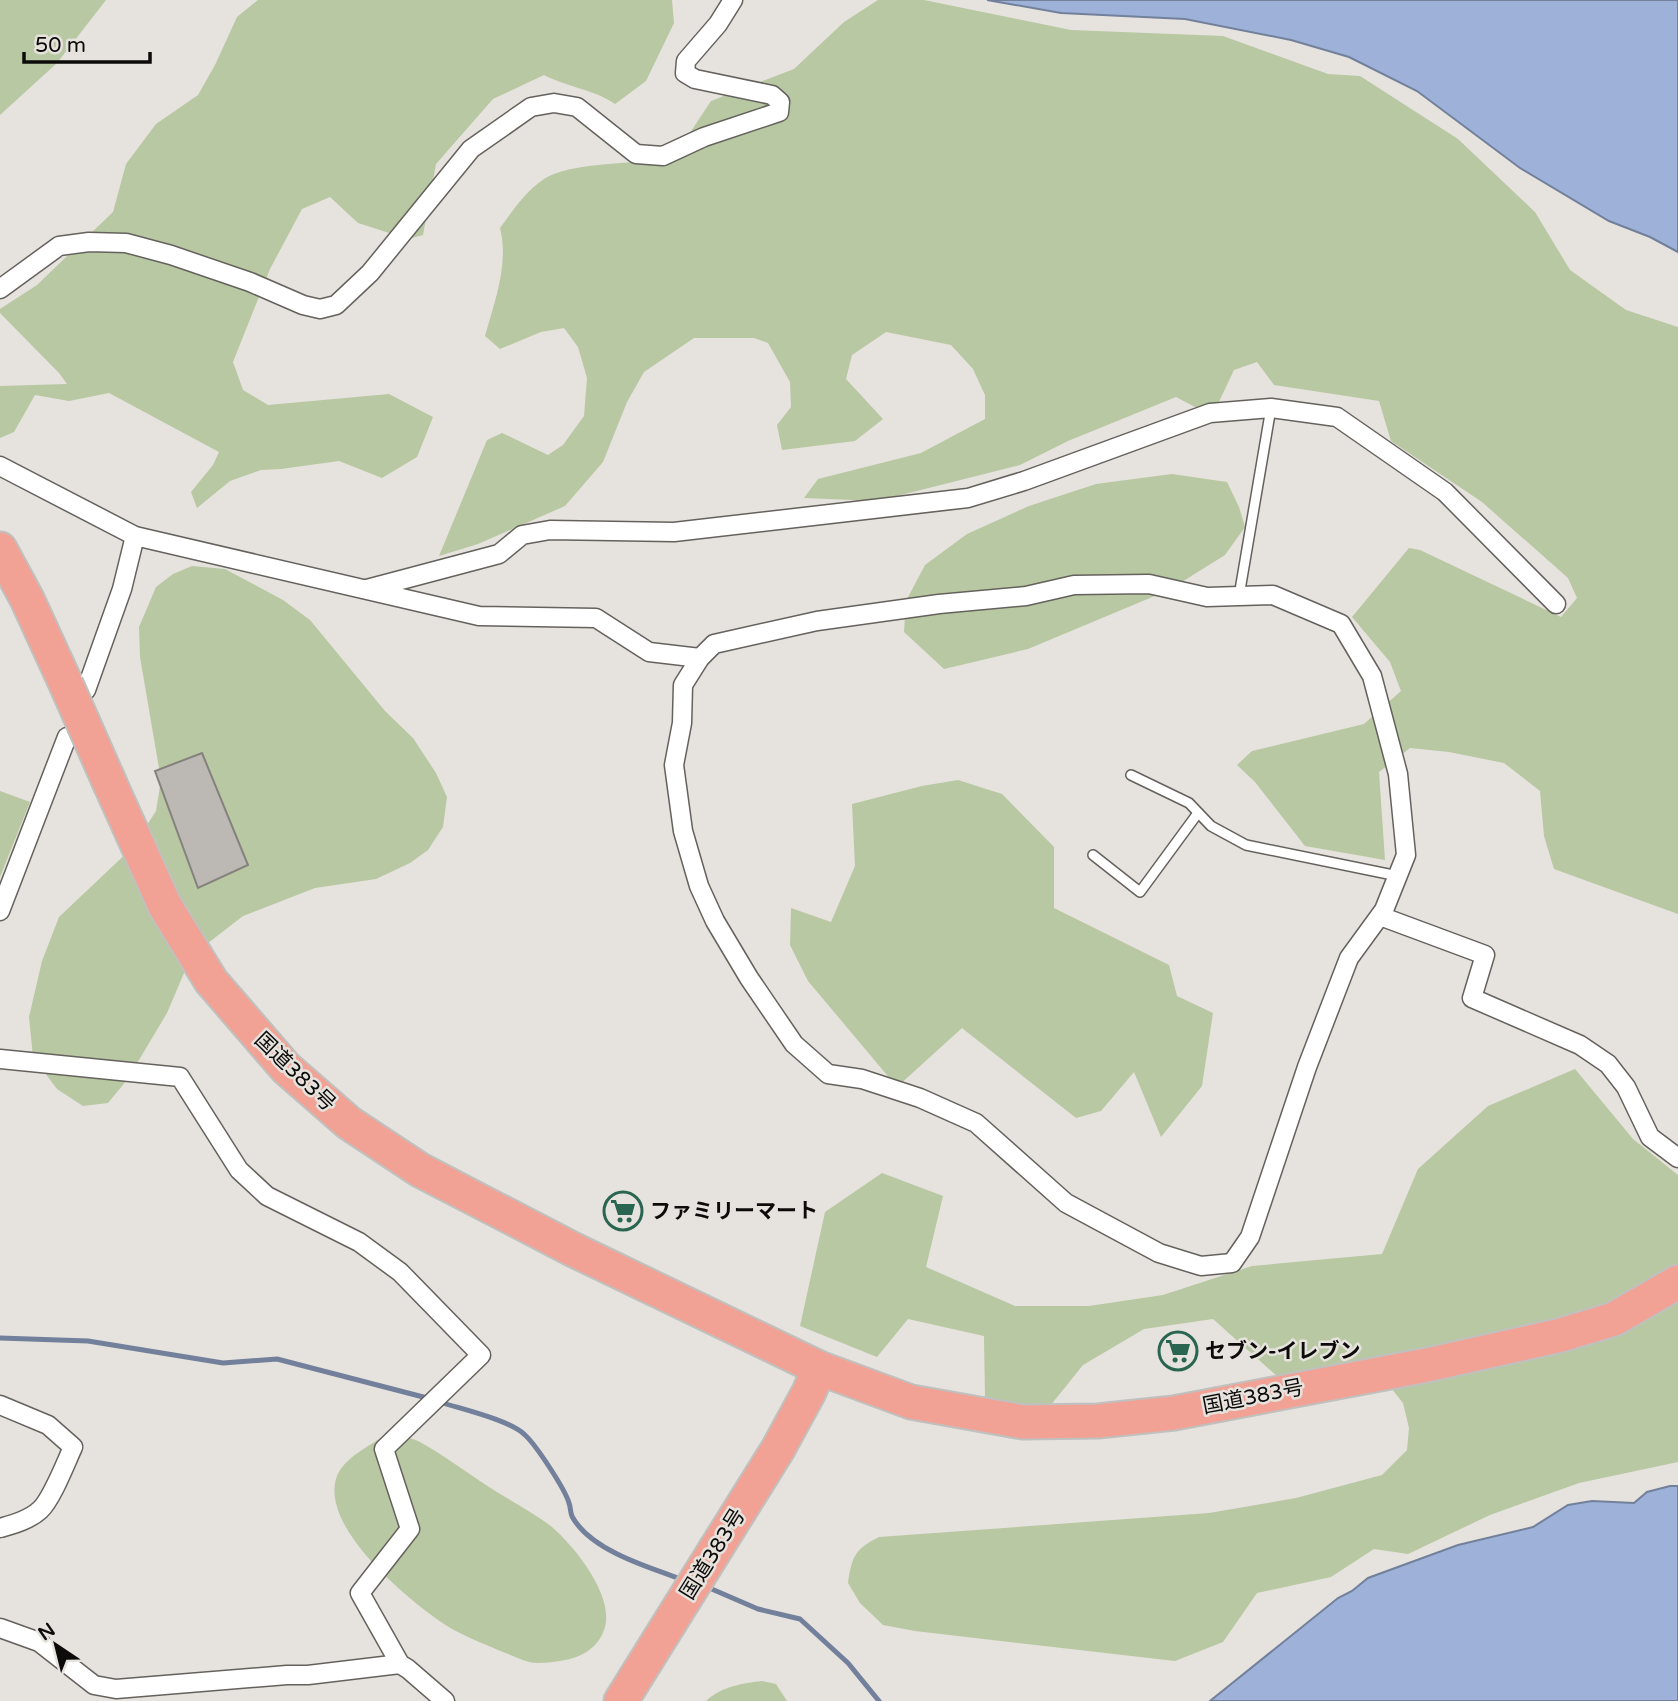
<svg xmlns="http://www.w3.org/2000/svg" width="1678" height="1701" font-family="'Varela Round','Noto Sans JP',sans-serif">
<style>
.green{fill:#b8c8a2}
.water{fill:#9eb2d9;stroke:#72809b;stroke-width:2}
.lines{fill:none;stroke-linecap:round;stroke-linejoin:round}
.stream{stroke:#72809b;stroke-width:5}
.building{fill:#bcb8b3;stroke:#85817d;stroke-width:2}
.lane-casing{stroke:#65615d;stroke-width:12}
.street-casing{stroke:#65615d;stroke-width:21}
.highway-casing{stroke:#c0c0bf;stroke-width:37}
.lane{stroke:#fff;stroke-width:9}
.street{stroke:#fff;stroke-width:18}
.highway{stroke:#f1a294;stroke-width:33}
.highway-bridge-casing{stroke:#c0c0bf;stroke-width:37;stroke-linecap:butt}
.highway-bridge{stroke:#f1a294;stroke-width:33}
.labels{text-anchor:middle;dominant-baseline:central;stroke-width:5;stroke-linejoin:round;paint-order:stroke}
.street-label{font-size:21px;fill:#0c0b09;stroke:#e6e2dd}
.poi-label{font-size:21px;font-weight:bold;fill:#0c0b09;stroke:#e6e2dd;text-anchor:start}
</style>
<rect width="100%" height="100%" fill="#e6e2dd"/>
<g class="green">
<path d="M0 0H106L57 63 0 115Z"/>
<path d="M258 0H672L674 23 646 81 615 104C593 89 567 87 544 75L493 99 436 164 423 235 408 239 358 223 330 197 302 209 270 269 233 362 243 390 268 405 389 394 433 417 417 457 382 478 339 461 281 469 261 470 230 481 197 508 191 492 213 465 219 452 109 393 69 401 35 395 14 432 0 438V386L67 384 59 373 0 313V309L37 285 113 212 126 164 156 124 198 95 215 65 237 17Z"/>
<path d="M878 0H924L1071 30 1223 36 1328 74 1360 76 1458 139 1535 212 1570 270 1626 310 1678 327V914L1554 869 1544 836 1540 791 1504 763 1449 752 1410 748 1379 772 1385 860 1305 846 1255 782 1237 765 1252 751 1364 724 1401 691 1390 662 1352 617 1409 548 1420 550 1561 617 1577 598 1568 578 1482 502 1391 441 1379 401 1274 385 1257 362 1234 370 1217 406 1197 408 1176 397 1068 441 1020 465 877 501 804 498 818 479 921 453 985 419V395L973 369 951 345 886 332 852 355 846 379 883 419 855 441 782 450 777 425 791 407 790 382 768 343 754 338H694L644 372 627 402 603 462 565 506 478 544 439 556 487 440 502 433 548 455 563 445 584 416 587 378 578 347 564 328 541 332 500 349 485 336C495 300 509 264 500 228 513 210 525 192 544 179 569 162 640 163 672 160L711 101 794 69 844 22Z"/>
<path d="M1172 474 1227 482 1239 507 1245 527 1225 555 1169 590 1028 649 944 669 904 632 906 601 925 565 967 534 1029 506 1096 484Z"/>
<path d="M192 566 225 569 283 600 310 620 385 711 413 738 436 773 447 797 443 827 428 850 410 863 376 879 315 888 243 916 208 943 184 973 167 1013 127 1080 108 1103 83 1106 57 1089 33 1057 29 1017 42 961 59 917 133 847 156 811 161 780 140 657 139 627 156 587 173 574Z"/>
<path d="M958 780 1002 794 1054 847V908L1169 965 1177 996 1213 1013 1202 1086 1161 1137 1134 1072 1101 1111 1076 1118 962 1028 897 1087 808 981 790 945 791 908 831 922 855 866 852 804 922 786Z"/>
<path d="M0 791 30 802 0 877Z"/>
<path d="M1575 1069 1633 1139 1678 1175V1462L1579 1483 1490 1515 1408 1554 1374 1549 1331 1577 1257 1593 1223 1642 1175 1661 915 1631 883 1625 860 1603 848 1583C852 1556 855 1549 879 1537L1209 1513 1296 1498 1382 1475 1407 1450 1409 1428 1403 1403 1387 1383 1278 1377 1213 1319 1144 1329 1083 1365 1038 1421 985 1399 984 1336 908 1319 877 1357 800 1326 825 1212 882 1173 943 1196 926 1267 1015 1306H1089L1163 1295 1252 1266 1382 1254 1418 1169 1488 1106Z"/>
<path d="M387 1434C397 1436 409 1437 418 1441 442 1454 466 1472 489 1487 509 1500 533 1512 552 1527 576 1548 616 1598 604 1630 594 1658 564 1662 538 1663 526 1663 514 1656 503 1652 482 1643 460 1635 441 1622 405 1597 322 1528 336 1479 342 1458 370 1446 387 1434Z"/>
<path d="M762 1681 776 1684 787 1701H706C720 1687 743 1683 762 1681Z"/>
</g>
<g class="water">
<path d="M987 0H1678V252L1650 237 1609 221 1520 168 1417 91 1349 57 1291 40 1185 19 1061 13Z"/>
<path d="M1670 1486H1678V1701H1210L1338 1598 1352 1591 1368 1578 1458 1545 1533 1527 1568 1505 1592 1501 1634 1503 1647 1492Z"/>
</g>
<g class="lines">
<g class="stream">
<path d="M0 1338 88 1341 223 1363 277 1359 431 1399"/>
<path d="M440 1402C461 1409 510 1420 525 1435 536 1445 565 1489 569 1503 571 1508 570 1514 573 1518 592 1551 650 1568 684 1580"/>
<path d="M707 1587 758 1609 800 1619 848 1663 879 1701"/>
</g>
</g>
<path class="building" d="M202 753 248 865 198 888 155 771Z"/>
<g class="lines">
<defs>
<g id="lane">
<path d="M1239 596 1271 408"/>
<path d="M1131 775 1189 803 1211 826 1246 845 1398 876"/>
<path d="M1093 855 1140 892 1198 813"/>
</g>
<g id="street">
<path d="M0 289 59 246 89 242 126 243 171 255 250 282 303 305 320 309 336 305 370 273 471 149 531 107 554 103 577 107 636 154 663 156 704 137 779 112 780 102 772 95 695 79 685 73 686 61 718 24 733 0"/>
<path d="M0 466 135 536 479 616 596 618 649 652 700 658"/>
<path d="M1149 584 1207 597 1273 595 1341 624 1372 676 1398 774 1406 855 1384 910 1349 958 1307 1067 1250 1237 1232 1263 1201 1266 1159 1253 1066 1203 976 1123 920 1098 862 1079 828 1074 794 1044 749 978 715 921 699 886 683 831 674 765 682 723 683 685 700 658 714 644 817 621 939 604 1026 596 1074 585Z"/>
<path d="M367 589 499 554 522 535 550 530 674 532 968 498 1024 481 1210 413 1271 408 1337 417 1445 492 1556 604"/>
<path d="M86 690 122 589 135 536"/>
<path d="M0 911 67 737"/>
<path d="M1380 916 1485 955 1472 998 1580 1045 1608 1064 1626 1087 1650 1137 1678 1158"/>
<path d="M0 1059 180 1077 239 1170 267 1196 359 1242 400 1272 481 1355 384 1449 410 1529 360 1593 400 1664 408 1669 445 1701"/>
<path d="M0 1405 48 1425 73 1447C66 1462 52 1499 40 1510 29 1520 14 1524 0 1528"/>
<path d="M0 1628 39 1642 94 1685 116 1689 287 1675H308L400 1664"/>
</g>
<g id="highway">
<path d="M0 549 27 599 66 684"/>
<path d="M111 786 165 906 211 981 286 1068 349 1123 420 1170 574 1250 819 1368 911 1402 1023 1422 1098 1421 1174 1413 1427 1365 1561 1335 1614 1319 1678 1282"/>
<path d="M621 1701 778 1449 809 1392 819 1368"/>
</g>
</defs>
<use href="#lane" class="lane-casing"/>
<use href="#street" class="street-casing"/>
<use href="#highway" class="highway-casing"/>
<use href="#lane" class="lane"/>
<use href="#street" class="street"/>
<use href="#highway" class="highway"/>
<defs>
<path id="highway-bridge" d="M66 684 111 786"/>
</defs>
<use href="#highway-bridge" class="highway-bridge-casing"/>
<use href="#highway-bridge" class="highway-bridge"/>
</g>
<defs>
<symbol id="supermarket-ring" viewBox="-11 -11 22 22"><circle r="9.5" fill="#e6e2dd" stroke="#296550" stroke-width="1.5"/><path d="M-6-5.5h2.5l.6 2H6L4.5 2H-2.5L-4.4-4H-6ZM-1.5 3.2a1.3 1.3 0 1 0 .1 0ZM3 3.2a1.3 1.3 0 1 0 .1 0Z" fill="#296550"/></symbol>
</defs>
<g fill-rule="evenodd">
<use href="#supermarket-ring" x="601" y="1189" width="44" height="44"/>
<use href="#supermarket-ring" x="1156" y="1329" width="44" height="44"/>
</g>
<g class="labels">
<g class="street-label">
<text transform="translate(295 1072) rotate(44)">国道383号</text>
<text transform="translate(1253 1397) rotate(-11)">国道383号</text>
<text transform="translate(713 1554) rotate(-58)">国道383号</text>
</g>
<g class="poi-label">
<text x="650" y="1211">ファミリーマート</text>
<text x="1205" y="1351">セブン-イレブン</text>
</g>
</g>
<g transform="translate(56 1645) rotate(325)" stroke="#e6e2dd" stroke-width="5" paint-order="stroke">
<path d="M0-5L12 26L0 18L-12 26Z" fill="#0c0b09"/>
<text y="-10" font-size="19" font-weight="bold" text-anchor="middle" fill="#0c0b09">N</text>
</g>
<path d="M24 52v10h126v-10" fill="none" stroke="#0c0b09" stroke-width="3.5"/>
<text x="35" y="52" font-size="21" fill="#0c0b09" stroke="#e6e2dd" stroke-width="5" paint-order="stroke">50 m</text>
</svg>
